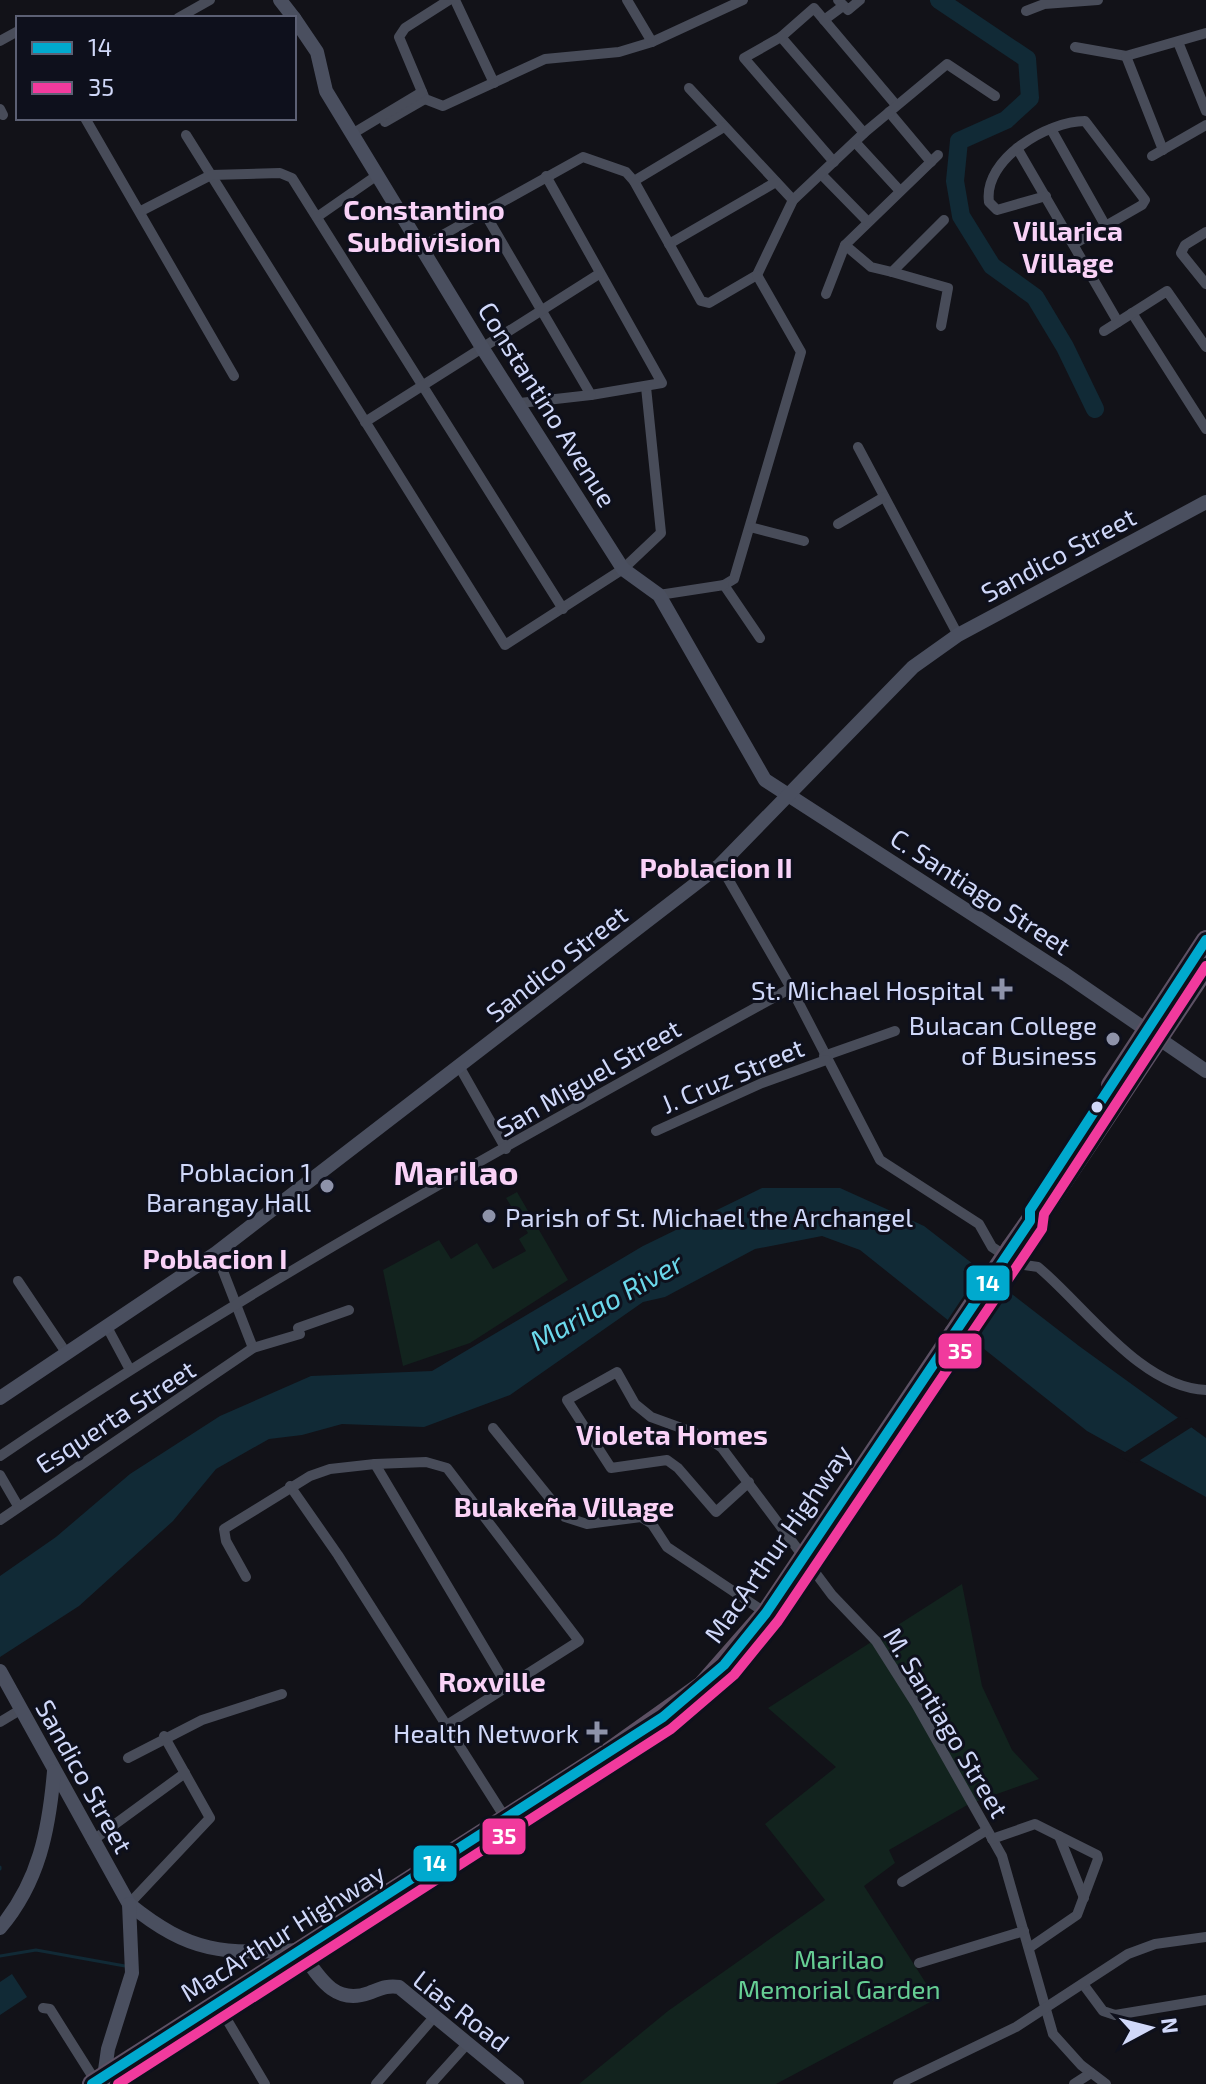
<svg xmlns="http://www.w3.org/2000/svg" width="1206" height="2084" font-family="'Exo 2',sans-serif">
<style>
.green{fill:#12231e}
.water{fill:#112a36}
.pier{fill:#121218}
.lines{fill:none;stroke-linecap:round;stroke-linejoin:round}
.stream{stroke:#112a36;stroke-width:3}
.river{stroke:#112a36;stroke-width:18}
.street{stroke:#484c59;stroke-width:10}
.secondary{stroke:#4a4f5f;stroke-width:14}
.highway{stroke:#5d5164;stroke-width:20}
.highway-bridge{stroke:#5d5164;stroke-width:20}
.bus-1-casing{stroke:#0e101c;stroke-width:16}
.bus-2-casing{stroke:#0e101c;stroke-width:16}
.bus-1{stroke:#00a9ce;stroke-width:10}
.bus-2{stroke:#f13a9d;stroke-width:10}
.poi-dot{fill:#8e93aa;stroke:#0e101c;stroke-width:3}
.bus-dot{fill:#d0d8f9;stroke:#0e101c;stroke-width:3}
.labels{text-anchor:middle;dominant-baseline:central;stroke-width:6;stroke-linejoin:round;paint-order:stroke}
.street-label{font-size:26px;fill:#d0d8f9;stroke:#0e101c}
.poi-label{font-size:26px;fill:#d0d8f9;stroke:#0e101c;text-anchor:end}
.park-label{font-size:26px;fill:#66ce94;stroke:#0e101c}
.neighbourhood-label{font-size:28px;font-weight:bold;fill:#f9d2f7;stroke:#0e101c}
.water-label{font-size:28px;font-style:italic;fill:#6bd8eb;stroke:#0e101c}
.district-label{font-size:34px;font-weight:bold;fill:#f9d2f7;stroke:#0e101c}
.line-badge{stroke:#0e101c;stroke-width:3}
.badge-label{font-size:22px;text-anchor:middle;font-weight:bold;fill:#fff}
</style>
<rect width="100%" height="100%" fill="#121218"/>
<g class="green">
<path d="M517 1192 568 1280 470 1343 403 1366 383 1270 439 1240 451 1259 477 1243 493 1269 526 1251 519 1239 528 1233 506 1198Z"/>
<path d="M962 1584 982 1686 1012 1750 1039 1779 969 1804 889 1850 895 1863 864 1886 936 1999 776 2084H579L668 2011 825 1900 765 1824 836 1767 768 1708Z"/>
</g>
<g class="water">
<path d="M762 1188H840L924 1226 1079 1346 1206 1438V1497L1087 1431 860 1250 822 1236 755 1249 665 1297 643 1302 510 1395 424 1427 342 1424 302 1435 269 1439 216 1469 173 1521 79 1606 0 1657V1576L56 1537 130 1474 220 1416 311 1376 432 1371 643 1246Z"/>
<path d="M12 1974 27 1997 0 2015V1982Z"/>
</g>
<g class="pier">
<path d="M983 1267 1003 1282 965 1340 945 1324Z"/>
<path d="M1182 1415 1195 1425 1134 1464 1119 1456Z"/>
</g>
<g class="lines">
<g class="stream">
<path d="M0 1867V1869"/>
<path d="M0 1956 36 1950 125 1966"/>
</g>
<path class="river" d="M939 0 1027 59 1030 98 1006 120 959 141 955 181 961 216 992 266 1035 297 1065 347 1095 409"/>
<g class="street">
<path d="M449 0 405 28 399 37 425 99 443 106 545 59 619 52 652 42 743 0"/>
<path d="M455 0 494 83"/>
<path d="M627 0 652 42"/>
<path d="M838 0 848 10 860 0"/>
<path d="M1026 11 1044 4 1098 0"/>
<path d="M178 18 210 0"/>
<path d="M824 20 843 6"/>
<path d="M781 37 864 133"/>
<path d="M0 41 18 31"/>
<path d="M1178 42 1206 111"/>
<path d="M1075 47 1126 56 1206 33"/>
<path d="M1126 56 1163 150"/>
<path d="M689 88 793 200"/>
<path d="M0 109 3 115"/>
<path d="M889 112 931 162"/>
<path d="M85 118 234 376"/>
<path d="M385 122 425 99"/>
<path d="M1051 129 1105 225"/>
<path d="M352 134 422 92"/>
<path d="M186 135 505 645 623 569 661 533 646 387"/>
<path d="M855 142 900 191"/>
<path d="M1017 148 1118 322"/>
<path d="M938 155 845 245 871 267 892 272 944 220"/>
<path d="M1152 156 1206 125"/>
<path d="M834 162 744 58 781 37 814 8 896 105"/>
<path d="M821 174 868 222"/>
<path d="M634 181 724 127"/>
<path d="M1046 196 997 210 989 202C983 159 1048 121 1085 121L1145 200 1142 205 1074 244"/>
<path d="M141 211 211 175 280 173 292 178 563 609"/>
<path d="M484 212 591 395 662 383 546 176"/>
<path d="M317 217 376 176"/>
<path d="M1206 232 1185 245 1181 253 1206 284"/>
<path d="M669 244 776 182"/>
<path d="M421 247 583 157 626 172 634 181 701 301 709 303 757 275 793 200 864 133 947 64 995 96"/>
<path d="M892 272 948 288 941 326"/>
<path d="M757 275 801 352 734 579 724 585 760 638"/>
<path d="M826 294 845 245"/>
<path d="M1132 313 1206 429"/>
<path d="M1104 331 1167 291 1206 347"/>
<path d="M520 403 591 395"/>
<path d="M365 422 599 274"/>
<path d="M858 447 958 635"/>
<path d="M838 524 884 497"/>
<path d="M750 527 804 541"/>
<path d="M659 595 724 585"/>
<path d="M720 865 791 988 880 1160 979 1224 992 1247 1018 1264 1038 1267C1085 1306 1141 1388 1206 1390"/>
<path d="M824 1056 895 1031"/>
<path d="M459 1066 506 1149"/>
<path d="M656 1131 762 1083 826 1060"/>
<path d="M216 1253 253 1348"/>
<path d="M18 1281 67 1354"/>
<path d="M107 1327 129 1368"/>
<path d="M493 1428 565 1517 587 1524 641 1517 652 1524 667 1547 766 1613"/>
<path d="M0 1456C251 1285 525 1135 791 988"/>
<path d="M0 1475 18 1506"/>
<path d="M749 1482 716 1512 678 1468 667 1460 611 1468 567 1400 617 1372 635 1404 651 1417 706 1437 722 1448 832 1595 876 1641 916 1704 1002 1856 1053 2034 1081 2065 1106 2084"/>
<path d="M290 1486 338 1555 506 1819"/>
<path d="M0 1520 253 1348 300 1334 298 1328 349 1310"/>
<path d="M246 1577 226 1541 224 1529 310 1476 330 1469 375 1464"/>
<path d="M0 1722 20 1710"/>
<path d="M447 1725 579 1641 447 1468 426 1462 375 1464 507 1686"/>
<path d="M128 1758 202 1720 282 1694"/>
<path d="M1059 1836 1084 1898"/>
<path d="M992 1839 1035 1824 1097 1855 1098 1859 1077 1915 1029 1948"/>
<path d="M92 1841 185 1773"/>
<path d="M902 1882 987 1830"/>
<path d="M129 1904 210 1818 164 1736"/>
<path d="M919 1963 1024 1931"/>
<path d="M1083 1984 1103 2011 1115 2015 1206 2000"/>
<path d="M217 2003 265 2084"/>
<path d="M43 2008 50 2009 96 2082"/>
<path d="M376 2084 435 2016"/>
<path d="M431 2084 468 2043"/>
<path d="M898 2084 1016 2027 1128 1954 1155 1944 1206 1937"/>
<path d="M1074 2084 1091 2073"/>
</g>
<g class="secondary">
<path d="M280 0 294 18"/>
<path d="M294 18 317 52 326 91 483 349 623 569 659 595 765 780 1065 974 1206 1071"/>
<path d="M0 1398 216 1253 720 865 913 667 958 635 1206 502"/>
<path d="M0 1671 129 1904C191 1954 223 1954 300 1950 318 1975 333 2006 369 1993 380 1989 387 1985 399 1987L517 2084"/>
<path d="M0 1928C39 1882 49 1830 54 1771"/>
<path d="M104 2077 108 2049 132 1973 129 1904"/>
</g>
<g class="highway">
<path d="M1111 1085 1206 940"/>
<path d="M1011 1248 1030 1221 1039 1217 1206 967"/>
<path d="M92 2084 608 1753 702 1686 766 1613 954 1333"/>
</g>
<path class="highway-bridge" d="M954 1333 1011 1248"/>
<defs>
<path id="bus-1" d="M92 2084 663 1717 724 1665 766 1613 1030 1221V1210L1206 940"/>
<path id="bus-2" d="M118 2084 671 1729 734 1675 778 1621 1042 1229 1044 1214 1206 966"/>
</defs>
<use href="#bus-1" class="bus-1-casing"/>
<use href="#bus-2" class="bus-2-casing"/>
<use href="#bus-1" class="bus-1"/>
<use href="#bus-2" class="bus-2"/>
</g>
<g class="poi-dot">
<path d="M998 977h8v8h8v8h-8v8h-8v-8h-8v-8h8z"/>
<circle cx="1113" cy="1039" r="8"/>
<circle cx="327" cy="1186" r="8"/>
<circle cx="489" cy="1216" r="8"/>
<path d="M593 1720h8v8h8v8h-8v8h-8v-8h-8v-8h8z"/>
</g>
<circle class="bus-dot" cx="1097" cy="1107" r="7"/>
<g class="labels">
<g class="street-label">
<text transform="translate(548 404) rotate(58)">Constantino Avenue</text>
<text transform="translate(1058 554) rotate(-28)">Sandico Street</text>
<text transform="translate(981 891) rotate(33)">C. Santiago Street</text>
<text transform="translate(556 963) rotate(-38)">Sandico Street</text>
<text transform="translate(732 1075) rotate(-23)">J. Cruz Street</text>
<text transform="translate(588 1077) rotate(-30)">San Miguel Street</text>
<text transform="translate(115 1416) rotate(-33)">Esquerta Street</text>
<text transform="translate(777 1543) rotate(-55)">MacArthur Highway</text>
<text transform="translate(947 1722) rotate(59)">M. Santiago Street</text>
<text transform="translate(85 1776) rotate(61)">Sandico Street</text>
<text transform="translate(282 1932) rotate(-32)">MacArthur Highway</text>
<text transform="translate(462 2010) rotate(38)">Lias Road</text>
</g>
<g class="poi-label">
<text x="984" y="989">St. Michael Hospital</text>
<text x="1097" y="1024">Bulacan College<tspan x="1097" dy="30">of Business</tspan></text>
<text x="311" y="1171">Poblacion 1<tspan x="311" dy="30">Barangay Hall</tspan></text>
<text x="505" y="1216" text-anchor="start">Parish of St. Michael the Archangel</text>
<text x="579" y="1732">Health Network</text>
</g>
<g class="park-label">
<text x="839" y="1958">Marilao<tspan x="839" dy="30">Memorial Garden</tspan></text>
</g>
<g class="neighbourhood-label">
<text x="424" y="209">Constantino<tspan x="424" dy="32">Subdivision</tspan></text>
<text x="1068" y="230">Villarica<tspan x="1068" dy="32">Village</tspan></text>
<text x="716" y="867">Poblacion II</text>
<text x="215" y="1258">Poblacion I</text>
<text x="672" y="1434">Violeta Homes</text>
<text x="564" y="1506">Bulakeña Village</text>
<text x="492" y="1681">Roxville</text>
</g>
<g class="water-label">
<text transform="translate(606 1301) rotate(-29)">Marilao River</text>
</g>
<g class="district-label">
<text x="456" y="1171">Marilao</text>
</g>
</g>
<g class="line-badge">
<rect x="965" y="1264" width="46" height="38" rx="8" fill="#00a9ce"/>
<rect x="937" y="1332" width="46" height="38" rx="8" fill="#f13a9d"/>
<rect x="481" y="1817" width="46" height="39" rx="8" fill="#f13a9d"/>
<rect x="412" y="1844" width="46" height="39" rx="8" fill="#00a9ce"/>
</g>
<g class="badge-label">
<text x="988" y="1291">14</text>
<text x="960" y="1359">35</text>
<text x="504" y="1844">35</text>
<text x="435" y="1871">14</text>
</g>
<rect x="16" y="16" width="280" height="104" fill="#0e101c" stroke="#5c6074" stroke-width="2"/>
<rect x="32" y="42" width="40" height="12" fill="#00a9ce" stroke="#5c6074" stroke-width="2"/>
<text x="88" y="56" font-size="24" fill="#d0d8f9">14</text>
<rect x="32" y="82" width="40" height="12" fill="#f13a9d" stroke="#5c6074" stroke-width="2"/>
<text x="88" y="96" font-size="24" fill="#d0d8f9">35</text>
<g transform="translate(1150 2028) rotate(83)" stroke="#0e101c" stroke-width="6" paint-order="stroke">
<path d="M0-6L14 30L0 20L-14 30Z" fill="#d0d8f9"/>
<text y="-12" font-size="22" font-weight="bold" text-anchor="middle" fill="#d0d8f9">N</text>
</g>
</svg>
